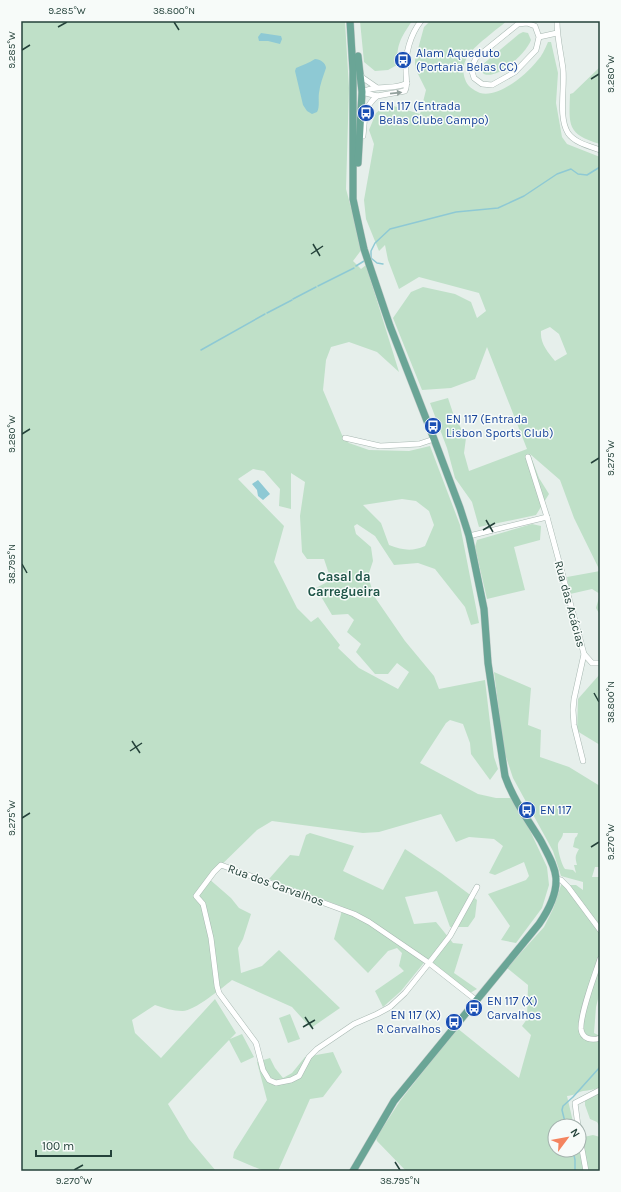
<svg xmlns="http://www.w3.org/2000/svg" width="621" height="1192" font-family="Karla,sans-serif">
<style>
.green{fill:#bfe0c8;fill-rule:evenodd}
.water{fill:#8ec9d4}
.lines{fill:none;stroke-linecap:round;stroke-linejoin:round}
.stream{stroke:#8ec9d4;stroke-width:1.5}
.minor-casing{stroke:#a8b8b2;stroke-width:6}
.major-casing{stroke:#c2cac8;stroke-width:8}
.minor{stroke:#fff;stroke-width:5}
.major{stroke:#6aa596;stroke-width:7}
.oneway{fill:#92a09c}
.ticks{fill:none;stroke:#24423a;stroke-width:1.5}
.labels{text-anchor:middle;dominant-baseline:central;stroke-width:3;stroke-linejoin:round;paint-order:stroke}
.transit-label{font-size:12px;fill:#164399;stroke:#f7fbf9;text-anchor:start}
.street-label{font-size:12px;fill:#24423a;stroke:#f7fbf9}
.neighbourhood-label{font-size:13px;font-weight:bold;fill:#1f5548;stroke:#f7fbf9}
.neatline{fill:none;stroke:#24423a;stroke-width:1.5}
.ticks-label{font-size:10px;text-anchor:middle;fill:#24423a}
</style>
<rect width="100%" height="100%" fill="#e6efeb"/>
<g class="green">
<path d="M21 21 345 22 349 88 346 189 362 249 353 261 361 269 366 265 399 372 377 352 349 342 331 347 326 360 323 390 342 435 349 443 369 450 409 451 430 446 460 525 479 623 471 625 465 607 435 569 418 563 394 565 375 536 357 524 354 526 356 534 371 547 373 561 368 576 374 596 405 641 434 676 439 689 485 680 494 757 498 769 490 780 471 754 470 743 463 724 450 720 446 723 420 763 478 794 496 798H511L526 822 547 867 549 885 542 908 516 943 501 940 510 926 488 894 526 880 529 876 524 862 495 875 489 873 503 846 494 839 469 837 456 842 441 814 379 832 363 833 272 821 257 830 208 878 231 898 239 908 251 914 243 939 238 948 241 973 262 966 279 950 340 1008 311 1028 292 1007 232 980C222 988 193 1012 182 1011 173 1011 164 1008 155 1005L132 1020 135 1033 161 1058 215 999 236 1033 230 1039 242 1034 254 1057 241 1063 229 1040 168 1104 189 1139 216 1171H21ZM253 469 264 471 280 489 279 506 291 509V473L305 482 300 516 302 552 307 559H324L331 580 316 588 332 615 348 614 354 620 347 632 361 644 356 652 375 674H388L397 663 409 672 398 689 359 668 338 648 340 645 318 617 311 622 297 608 274 562 284 526 238 479ZM402 499 416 501 429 511 434 525 425 546C411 552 403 550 389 545L381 523 363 505Z"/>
<path d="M360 21H412C400 39 397 44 397 65L388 70 375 71 364 62Z"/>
<path d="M430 21H507C497 29 473 47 468 56 463 64 462 70 465 79 467 86 473 90 480 93 499 98 526 75 537 61 542 56 545 49 548 42H551L558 73 556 103 562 137 567 144 600 157V615L596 608 600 594 592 589 570 594 567 577 600 571 574 518 560 480 530 454 539 478 549 494 536 515 479 527 472 502 455 478 447 448 430 403 448 398 453 413 466 438 464 453 469 471 527 449 487 347 475 379 451 388 422 390 393 318 411 292 423 287 455 294 471 302 477 318 486 311 479 293 419 277 399 289 388 260 385 245 379 251 366 219 364 200 374 144 369 130 376 113 387 104 420 114 426 90 415 68V60L424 27ZM550 327 559 334 567 354 555 361C548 352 540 344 541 331Z"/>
<path d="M523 32 528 33 531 40C527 52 498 80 484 74L481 71 482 65 519 34Z"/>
<path d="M600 67V144C567 134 569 126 570 94L573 93Z"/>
<path d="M532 524 541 526 540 540 514 547 525 590 487 599 475 547 477 540Z"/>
<path d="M494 672 531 688 528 725 541 730 540 757 569 767 600 786V863L599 867H595L592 877H600V991L596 1007 594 1033 600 1036V1087C594 1090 590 1090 583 1091 578 1092 573 1096 567 1096L574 1126H555V1150H579V1138L593 1135 600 1137V1135V1171H406L377 1141 376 1138 400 1101 457 1028 519 1078 531 1035 522 1026 527 1019 528 985 507 968 544 927 553 909 561 885H576L583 890V882L561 876 553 851 513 778 504 751ZM563 833H578L577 836 575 838 573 847 579 849C575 856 575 857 577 865H574L576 873 573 870 565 869C562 866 557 849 558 844 559 840 563 838 563 833Z"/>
<path d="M600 674V745L577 731 578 699Z"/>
<path d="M310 833 354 846 343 871 383 890 405 849 441 873 477 900 475 917 468 927H450L437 891 405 897 414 924 436 922 453 943 463 944 454 973 477 989 470 993 427 959 401 991 383 1007 375 991 404 971 399 966 402 953 397 948 388 951 368 973 334 939 343 907 269 879 290 855 299 856 306 835Z"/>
<path d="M290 1014 300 1039 288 1043 279 1018Z"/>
<path d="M333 1052 342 1072 323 1097 310 1099 278 1171H264L233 1158 234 1152 267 1100 257 1062 270 1058 275 1068 283 1078 292 1073 305 1057Z"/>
<path d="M600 1092V1127L597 1122 590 1119 585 1105V1100Z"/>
</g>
<g class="water">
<path d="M261 33 281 36 282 39 280 44 268 41H259L258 37Z"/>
<path d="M315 59C320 59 326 63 326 68 323 77 320 84 319 93 318 99 320 107 317 112L312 114 307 111 303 105 295 71 296 68C302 65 309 63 315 59Z"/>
<path d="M258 480 270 494 263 500 258 496 257 490 252 484Z"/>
</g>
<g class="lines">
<g class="stream">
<path d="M383 264 377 263 371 258V251L375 243 390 229 456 212 498 208 524 196 557 174 571 169 578 174 587 175 600 167"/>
<path d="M356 266 364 261"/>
<path d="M318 286 354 268"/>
<path d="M293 299 316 287"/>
<path d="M267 313 292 300"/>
<path d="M201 350 265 314"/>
<path d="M566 1126 562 1110 563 1106 573 1097 600 1067"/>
<path d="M573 1150 575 1160V1171"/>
</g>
<defs>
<g id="minor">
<path d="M557 21C557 38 561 53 563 69 565 88 558 117 568 133 575 143 589 146 600 150"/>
<path d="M539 37 536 50 515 72 492 85 482 84 474 78 471 68 476 58 518 24 527 23 535 26 539 37 557 33"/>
<path d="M360 74 363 78 376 87"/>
<path d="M362 92 377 96 405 91C408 85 406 79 406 72 405 54 410 35 421 21"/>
<path d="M362 92C376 84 393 91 407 83"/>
<path d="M363 136C365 118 363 108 377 96"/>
<path d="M345 438 380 446 419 444 434 439"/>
<path d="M528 457 547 517"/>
<path d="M469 536 547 517 584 654 574 699 573 710 574 725 583 761"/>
<path d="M584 654 592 663H600"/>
<path d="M221 865 354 914 369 922 429 963 405 993 390 1007 377 1014 354 1024 317 1049 309 1057 299 1076 291 1080 276 1083 269 1080 263 1070 256 1043 219 993 217 986 211 938 203 904 196 896 214 872Z"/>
<path d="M556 879 561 880 568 887 600 930"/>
<path d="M600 959C595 975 580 1013 581 1029 582 1039 592 1041 600 1038"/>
<path d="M476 1000 429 963 450 936 477 887"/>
<path d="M578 1126 575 1103 600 1090"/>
<path d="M579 1133 586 1171"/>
</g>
<g id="major">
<path d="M350 21 353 71V199L356 213 364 249 390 326 434 439 460 508 469 536 484 609 488 663 505 776C513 799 528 820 541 841 547 853 555 865 556 878 557 894 548 911 539 924L394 1101 353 1171"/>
<path d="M358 56 362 92 358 163"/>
</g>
</defs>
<use href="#minor" class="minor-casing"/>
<use href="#major" class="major-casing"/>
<use href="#minor" class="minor"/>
<use href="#major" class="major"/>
</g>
<defs><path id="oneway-solid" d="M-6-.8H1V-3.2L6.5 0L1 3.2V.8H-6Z"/></defs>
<use class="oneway" href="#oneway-solid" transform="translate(396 93) rotate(-6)"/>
<path class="ticks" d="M174 22 179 30M58 27 67 22M22 50 30 45M591 79 599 74M313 244 320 256M311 254 323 246M22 434 30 429M591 463 599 458M486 520 493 532M483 530 495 523M22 564 27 573M594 693 599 702M132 741 140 753M130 751 142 743M22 818 30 813M591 847 599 842M305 1017 313 1029M303 1027 315 1020M395 1162 400 1170M74 1170 83 1165"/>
<defs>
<symbol id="bus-disc" viewBox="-11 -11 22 22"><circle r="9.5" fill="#1a4fb4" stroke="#f7fbf9"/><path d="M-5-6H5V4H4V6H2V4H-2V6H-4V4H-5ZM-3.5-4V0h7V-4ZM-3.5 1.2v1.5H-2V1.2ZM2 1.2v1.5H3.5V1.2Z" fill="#fff"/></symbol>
</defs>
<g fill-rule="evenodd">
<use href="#bus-disc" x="393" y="50" width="20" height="20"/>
<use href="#bus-disc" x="356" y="103" width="20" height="20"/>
<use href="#bus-disc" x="423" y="416" width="20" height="20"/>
<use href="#bus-disc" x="517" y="800" width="20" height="20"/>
<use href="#bus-disc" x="464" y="998" width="20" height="20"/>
<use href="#bus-disc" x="444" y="1012" width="20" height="20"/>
</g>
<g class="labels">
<g class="transit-label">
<text x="416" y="53">Alam Aqueduto<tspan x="416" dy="14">(Portaria Belas CC)</tspan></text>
<text x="379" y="106">EN 117 (Entrada<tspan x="379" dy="14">Belas Clube Campo)</tspan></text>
<text x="446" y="419">EN 117 (Entrada<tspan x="446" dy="14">Lisbon Sports Club)</tspan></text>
<text x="540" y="810">EN 117</text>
<text x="487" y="1001">EN 117 (X)<tspan x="487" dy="14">Carvalhos</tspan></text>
<text x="441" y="1015" text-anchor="end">EN 117 (X)<tspan x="441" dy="14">R Carvalhos</tspan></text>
</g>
<g class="street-label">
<text transform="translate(570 604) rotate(75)">Rua das Acácias</text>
<text transform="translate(276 885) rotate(20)">Rua dos Carvalhos</text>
</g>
<g class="neighbourhood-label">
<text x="344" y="576">Casal da<tspan x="344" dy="15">Carregueira</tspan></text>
</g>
</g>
<rect width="621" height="1192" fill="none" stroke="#f7fbf9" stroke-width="44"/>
<g transform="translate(567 1138) rotate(58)"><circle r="19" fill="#f7fbf9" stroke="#a3b1ad"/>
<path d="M0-3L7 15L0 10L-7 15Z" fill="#f4845f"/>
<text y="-6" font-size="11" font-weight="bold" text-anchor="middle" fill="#24423a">N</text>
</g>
<path d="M36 1150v6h75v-6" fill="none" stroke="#24423a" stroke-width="2"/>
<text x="42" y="1150" font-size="12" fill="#24423a" stroke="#f7fbf9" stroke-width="3" paint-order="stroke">100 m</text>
<rect x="22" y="22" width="577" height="1148" class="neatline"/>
<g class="ticks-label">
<text x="67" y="14">9.285°W</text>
<text x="174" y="14">38.800°N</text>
<text transform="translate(11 50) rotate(-90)" y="4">9.285°W</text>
<text transform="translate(610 74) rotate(-90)" y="4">9.280°W</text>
<text transform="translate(11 434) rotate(-90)" y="4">9.280°W</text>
<text transform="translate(610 458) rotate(-90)" y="4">9.275°W</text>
<text transform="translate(11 564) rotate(-90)" y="4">38.795°N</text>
<text transform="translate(610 702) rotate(-90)" y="4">38.800°N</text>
<text transform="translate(11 818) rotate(-90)" y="4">9.275°W</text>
<text transform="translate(610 842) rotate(-90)" y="4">9.270°W</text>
<text x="74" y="1184">9.270°W</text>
<text x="400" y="1184">38.795°N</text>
</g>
</svg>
